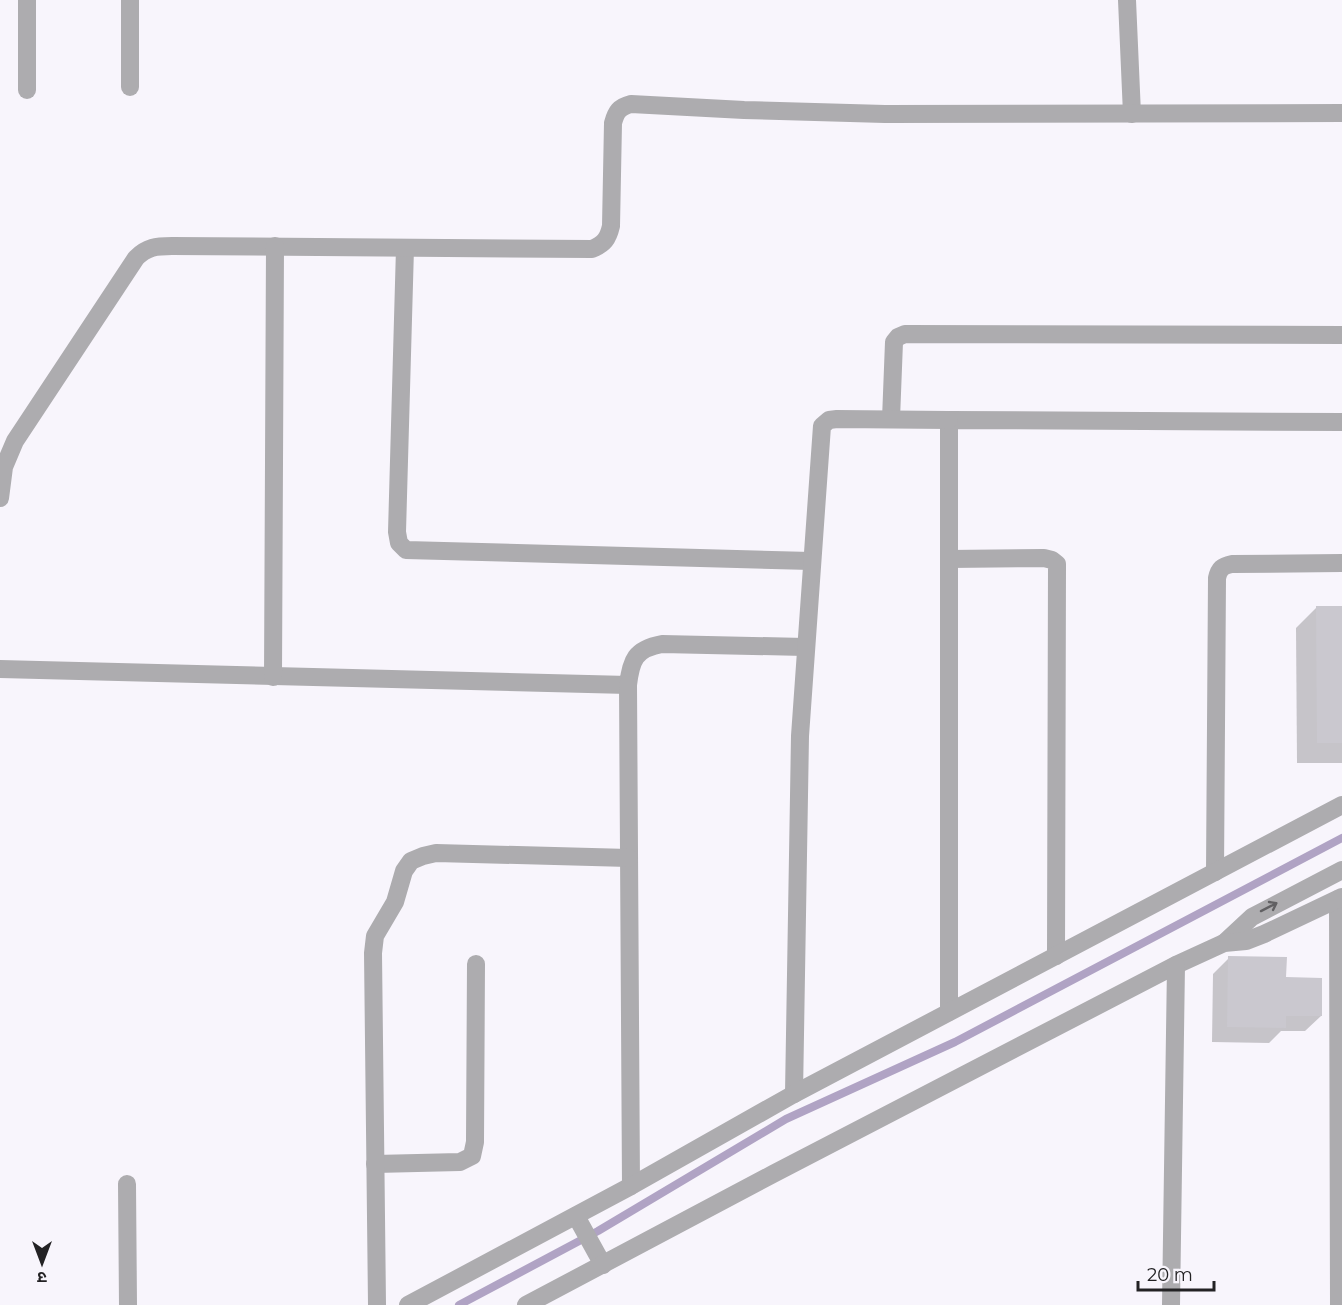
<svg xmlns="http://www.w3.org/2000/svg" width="1342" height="1305" font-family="Montserrat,'Noto Sans Devanagari',sans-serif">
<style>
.shadow{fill:#0003}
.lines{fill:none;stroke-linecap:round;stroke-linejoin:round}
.stream{stroke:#b0a3c4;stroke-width:8}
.building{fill:#cac8cf}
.minor{stroke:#adacaf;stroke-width:18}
.oneway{stroke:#616063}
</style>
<rect width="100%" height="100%" fill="#f8f5fc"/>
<g class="shadow">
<path d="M1317 607H1342V763H1297L1296 628Z"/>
<path d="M1229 958 1285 979 1321 1016 1305 1031H1281L1269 1043 1212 1042 1213 974Z"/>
</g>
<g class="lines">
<path class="stream" d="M459 1305 598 1231 786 1119 955 1042 1342 838"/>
</g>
<g class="building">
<path d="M1316 606H1342V743H1317Z"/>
<path d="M1228 956 1287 957 1286 977 1322 978V1016H1286V1028L1227 1027Z"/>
</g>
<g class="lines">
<g class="minor">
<path d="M27 0V90"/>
<path d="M130 0V87"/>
<path d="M1127 0 1132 114"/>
<path d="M405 248 397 532 399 543 406 550 811 561"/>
<path d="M891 419 894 342 898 337 905 334 1342 335"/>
<path d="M0 498 4 467 15 441 136 258C147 247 156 246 172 246L592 249C604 244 608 239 611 226L613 123C616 112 619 107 631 104L744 110 885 114 1342 113"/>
<path d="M949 559 1044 558 1052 560 1057 564 1056 956"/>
<path d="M0 669 628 685C631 660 635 649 662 644L805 647"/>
<path d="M273 677 275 246"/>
<path d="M628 685 631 1186"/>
<path d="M1215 872 1217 578C1219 569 1222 566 1232 564L1342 563"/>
<path d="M1338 899 1339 1305"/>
<path d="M1224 943 1252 917 1342 870"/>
<path d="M949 1012V420L1342 422"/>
<path d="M794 1094 800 736 822 426 829 420 837 419 949 420"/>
<path d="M375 1164 460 1162 472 1156 475 1142 476 964"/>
<path d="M127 1184 128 1305"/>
<path d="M576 1216 603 1265"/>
<path d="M377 1305 373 953 375 936 395 902 404 871 411 861 423 856 436 853 629 858"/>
<path d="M408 1305 631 1186 794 1094 1342 805"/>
<path d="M526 1305 773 1174 1176 965 1224 943 1246 941 1264 934 1342 897"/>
<path d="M1171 1305 1176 965"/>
</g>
</g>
<defs><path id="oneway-shaft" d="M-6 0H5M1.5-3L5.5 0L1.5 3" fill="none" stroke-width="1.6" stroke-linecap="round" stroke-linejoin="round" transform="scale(1.5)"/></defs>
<use class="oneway" href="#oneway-shaft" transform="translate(1269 907) rotate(-27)"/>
<g transform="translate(42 1263) rotate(180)" stroke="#f8f5fc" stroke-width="4.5" paint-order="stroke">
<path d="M0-4.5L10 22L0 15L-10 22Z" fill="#232224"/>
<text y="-9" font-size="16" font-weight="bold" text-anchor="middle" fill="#232224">उ</text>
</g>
<path d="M1138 1281v9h76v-9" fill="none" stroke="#232224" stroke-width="3"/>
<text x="1147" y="1281" font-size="18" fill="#232224" stroke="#f8f5fc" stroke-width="4.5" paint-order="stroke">20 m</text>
</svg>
